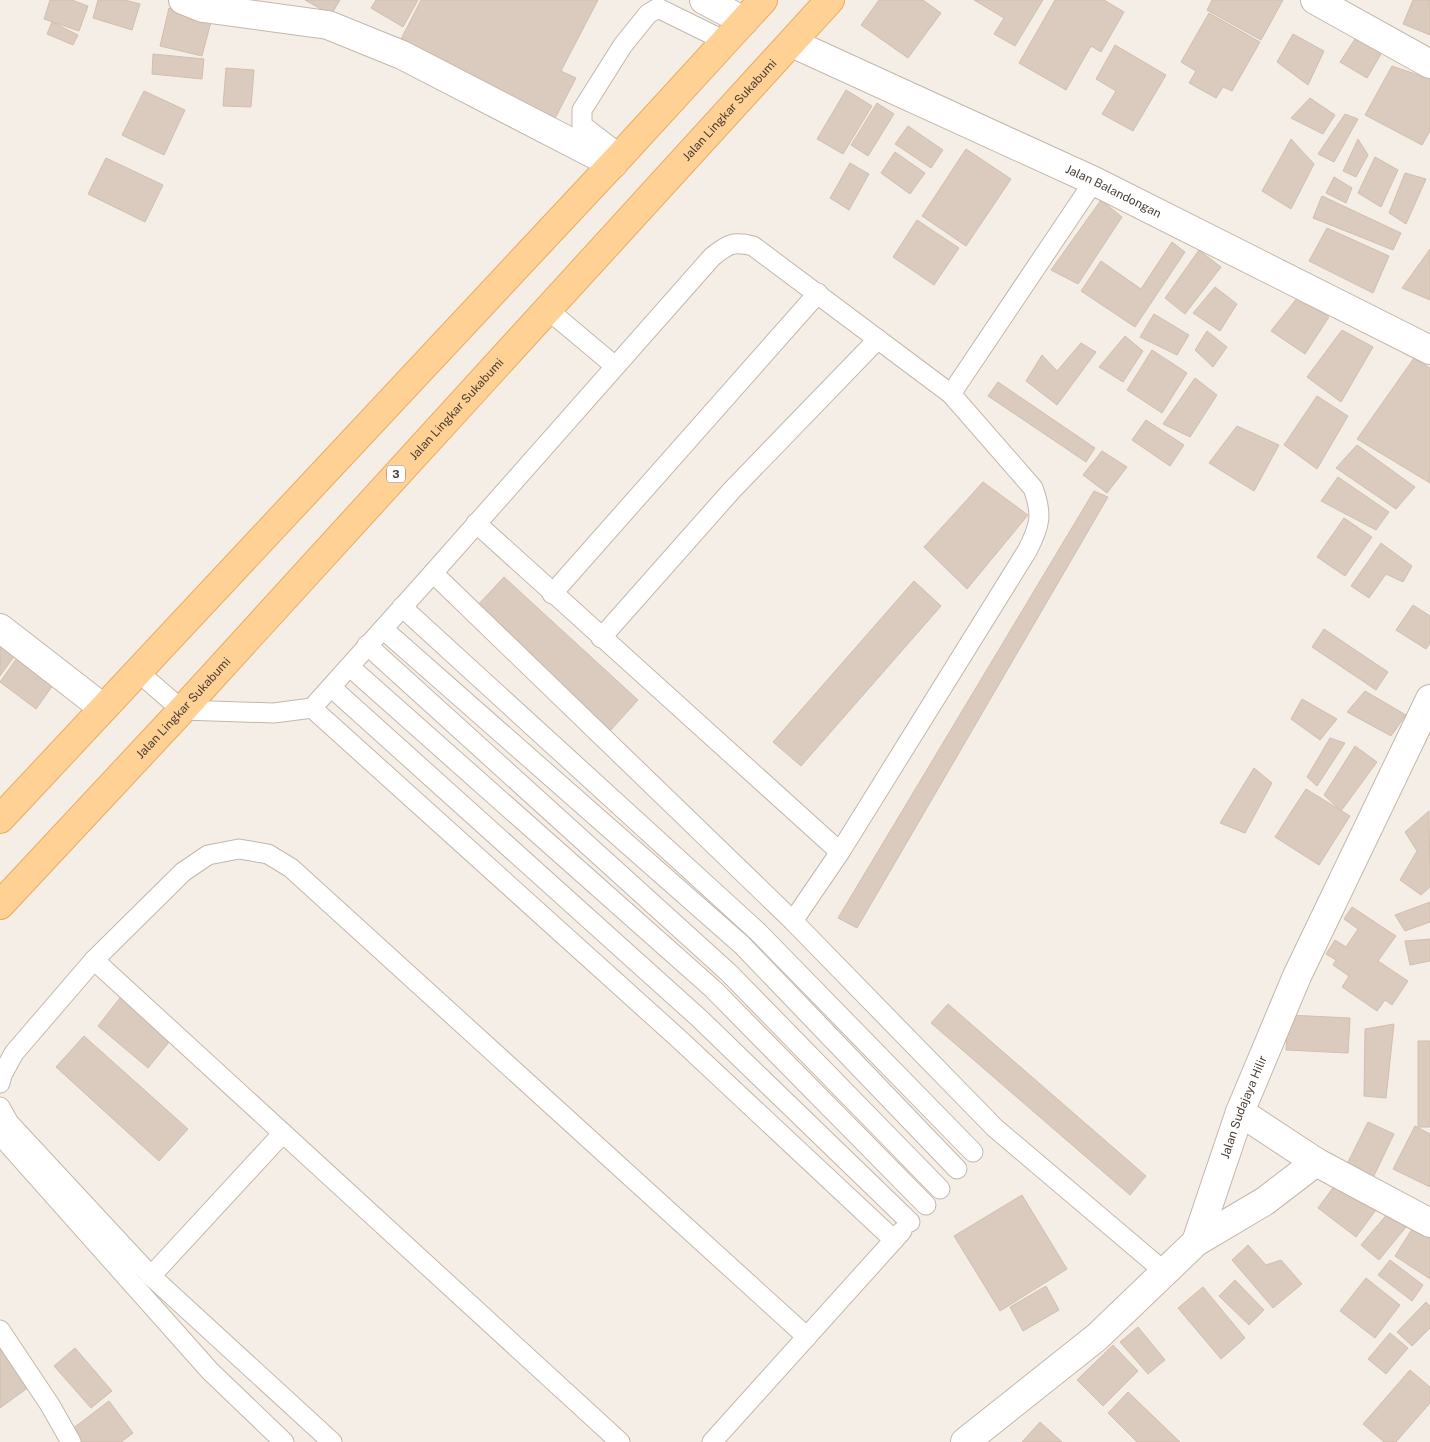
<svg xmlns="http://www.w3.org/2000/svg" width="1430" height="1442" font-family="'Public Sans',sans-serif">
<style>
.building{fill:#dacbbe;stroke:#d2bfae}
.lines{fill:none;stroke-linecap:round;stroke-linejoin:round}
.service-casing{stroke:#c4b7ac;stroke-width:21}
.minor-casing{stroke:#c4b7ac;stroke-width:30}
.primary-casing{stroke:#ebab5e;stroke-width:30}
.service{stroke:#fff;stroke-width:19}
.minor{stroke:#fff;stroke-width:28}
.primary{stroke:#ffd195;stroke-width:28}
.labels{text-anchor:middle;dominant-baseline:central;stroke-width:4.5;stroke-linejoin:round;paint-order:stroke}
.shield{fill:#fff;stroke:#7f7872;stroke-width:1}
.shield-label{font-size:11px;font-weight:bold;fill:#483e35}
.street-label{font-size:12px;fill:#483e35;stroke:#fff}
</style>
<rect width="100%" height="100%" fill="#f4eee7"/>
<g class="building">
<path d="M50 0H72L88 6 79 31 44 19Z"/>
<path d="M98 0H125L140 4 132 30 93 18Z"/>
<path d="M305 0H340L331 15Z"/>
<path d="M376 0H418L403 27 371 8Z"/>
<path d="M421 0H598L561 71 576 78 551 126 397 47Z"/>
<path d="M879 0H923L941 13 908 58 861 25Z"/>
<path d="M974 0H1043L1015 46 994 34 1004 18Z"/>
<path d="M1055 0H1104L1124 12 1101 52 1091 46 1066 90 1019 63Z"/>
<path d="M1212 0H1283L1261 40 1207 10Z"/>
<path d="M1413 0H1430V35L1403 24Z"/>
<path d="M169 8 212 18 202 56 160 46Z"/>
<path d="M1209 13 1260 42 1232 91 1223 87 1216 98 1189 83 1196 71 1181 62Z"/>
<path d="M52 22 78 35 73 45 47 34Z"/>
<path d="M1293 34 1324 51 1308 85 1277 62Z"/>
<path d="M1357 36 1384 49 1367 78 1340 62Z"/>
<path d="M1115 45 1166 75 1133 131 1102 114 1116 91 1096 79Z"/>
<path d="M153 54 204 59 202 79 152 74Z"/>
<path d="M1392 66 1430 79V131L1422 145 1365 115Z"/>
<path d="M226 68 254 70 251 107 223 106Z"/>
<path d="M846 90 872 106 843 154 817 139Z"/>
<path d="M144 91 185 110 164 155 122 135Z"/>
<path d="M1310 98 1335 115 1323 134 1291 118Z"/>
<path d="M877 103 894 114 868 156 851 145Z"/>
<path d="M1345 114 1358 119 1334 162 1318 154Z"/>
<path d="M908 126 943 150 931 168 895 144Z"/>
<path d="M1291 139 1314 164 1291 209 1262 191Z"/>
<path d="M1358 139 1368 155 1356 177 1343 171Z"/>
<path d="M966 149 1011 179 966 246 922 216Z"/>
<path d="M895 152 925 173 910 194 881 173Z"/>
<path d="M1375 157 1398 170 1381 207 1358 193Z"/>
<path d="M106 158 163 185 145 222 88 194Z"/>
<path d="M850 163 869 174 849 210 830 198Z"/>
<path d="M1405 173 1426 179 1406 224 1389 213Z"/>
<path d="M1334 177 1352 188 1346 203 1326 193Z"/>
<path d="M1322 196 1401 233 1393 250 1313 218Z"/>
<path d="M1101 200 1122 217 1078 284 1051 270Z"/>
<path d="M917 220 959 248 934 285 893 257Z"/>
<path d="M1327 228 1389 256 1373 293 1309 261Z"/>
<path d="M1172 242 1185 252 1135 327 1081 291 1101 261 1141 289Z"/>
<path d="M1430 249V300L1402 288Z"/>
<path d="M1199 250 1221 267 1185 314 1165 298Z"/>
<path d="M1215 287 1237 304 1220 331 1193 313Z"/>
<path d="M1298 297 1329 317 1305 354 1271 331Z"/>
<path d="M1154 314 1189 335 1177 355 1140 337Z"/>
<path d="M1342 330 1373 347 1341 402 1307 377Z"/>
<path d="M1207 331 1227 347 1213 367 1195 350Z"/>
<path d="M1125 336 1143 351 1123 382 1099 367Z"/>
<path d="M1081 343 1096 352 1057 405 1026 381 1042 355 1057 371Z"/>
<path d="M1152 350 1187 373 1162 413 1127 390Z"/>
<path d="M1414 358 1430 368V483L1357 439Z"/>
<path d="M1195 378 1217 395 1190 437 1163 424Z"/>
<path d="M998 382 1095 448 1086 462 988 396Z"/>
<path d="M1317 396 1348 416 1317 469 1284 445Z"/>
<path d="M1146 420 1184 445 1170 466 1132 440Z"/>
<path d="M1237 426 1279 445 1254 491 1209 463Z"/>
<path d="M1357 445 1415 487 1396 509 1336 468Z"/>
<path d="M1102 451 1127 467 1107 493 1083 475Z"/>
<path d="M1338 477 1389 512 1376 530 1321 501Z"/>
<path d="M983 482 1028 515 967 589 924 547Z"/>
<path d="M1094 491 1108 497 857 928 838 918Z"/>
<path d="M1344 518 1372 537 1345 576 1317 557Z"/>
<path d="M1381 543 1412 566 1403 582 1386 574 1369 598 1351 586Z"/>
<path d="M504 577 638 700 609 732 475 608Z"/>
<path d="M914 581 941 606 801 766 773 742Z"/>
<path d="M1413 605 1430 616V643L1426 649 1396 630Z"/>
<path d="M1324 629 1388 672 1376 690 1312 647Z"/>
<path d="M0 638 18 651 0 676Z"/>
<path d="M19 655 56 681 36 709 0 682Z"/>
<path d="M1365 691 1406 715 1391 736 1347 712Z"/>
<path d="M1302 699 1337 719 1320 740 1291 719Z"/>
<path d="M1330 738 1345 743 1317 786 1307 777Z"/>
<path d="M1355 746 1377 762 1341 811 1324 795Z"/>
<path d="M1254 768 1272 783 1245 833 1220 823Z"/>
<path d="M1306 789 1350 816 1319 865 1275 837Z"/>
<path d="M1429 811 1430 887 1421 895 1400 880 1417 851 1405 832Z"/>
<path d="M1430 902V922L1405 931 1395 915Z"/>
<path d="M1352 907 1396 936 1378 961 1408 981 1392 1005 1385 1000 1377 1011 1342 987 1349 976 1333 965 1336 960 1326 954 1335 940 1346 947 1358 929 1344 919Z"/>
<path d="M1430 939V961L1410 965 1405 941Z"/>
<path d="M123 994 174 1036 148 1068 98 1026Z"/>
<path d="M948 1004 1146 1176 1130 1195 931 1023Z"/>
<path d="M1288 1015 1350 1018 1348 1053 1286 1050Z"/>
<path d="M1394 1024 1386 1098 1364 1096 1365 1029Z"/>
<path d="M84 1036 188 1129 159 1161 56 1067Z"/>
<rect x="1418" y="1041" width="12" height="86"/>
<path d="M1368 1122 1394 1134 1372 1180 1345 1168Z"/>
<path d="M1415 1126 1430 1134V1187L1393 1169Z"/>
<path d="M1338 1181 1376 1210 1356 1237 1318 1208Z"/>
<path d="M1022 1195 1067 1269 1000 1311 954 1236Z"/>
<path d="M1389 1212 1406 1227 1379 1260 1361 1245Z"/>
<path d="M1414 1226 1430 1236V1279L1395 1256Z"/>
<path d="M1248 1245 1266 1265 1281 1260 1302 1284 1273 1308 1232 1260Z"/>
<path d="M1390 1260 1423 1285 1412 1301 1378 1275Z"/>
<path d="M1366 1278 1400 1305 1375 1338 1340 1311Z"/>
<path d="M1235 1280 1264 1310 1249 1325 1219 1296Z"/>
<path d="M1046 1286 1059 1310 1023 1331 1010 1307Z"/>
<path d="M1203 1287 1245 1338 1221 1359 1178 1308Z"/>
<path d="M1426 1302 1430 1306V1328L1412 1346 1397 1332Z"/>
<path d="M1138 1327 1165 1360 1148 1374 1120 1342Z"/>
<path d="M1390 1333 1408 1348 1386 1374 1368 1359Z"/>
<path d="M1113 1345 1138 1371 1103 1406 1077 1380Z"/>
<path d="M6 1346 33 1384 0 1408V1350Z"/>
<path d="M75 1348 112 1391 91 1408 54 1366Z"/>
<path d="M1410 1370 1430 1387V1403L1396 1442H1384L1363 1424Z"/>
<path d="M1128 1392 1180 1442H1137L1108 1413Z"/>
<path d="M109 1401 133 1433 121 1442H82L72 1429Z"/>
<path d="M1040 1422 1062 1442H1022Z"/>
</g>
<g class="lines">
<defs>
<g id="service">
<path d="M621 155 582 125V110L623 45 648 14 658 8 725 41"/>
<path d="M547 309 615 366"/>
<path d="M951 394 1094 181"/>
<path d="M476 523 840 852"/>
<path d="M433 573 712 257C728 244 733 241 753 246L951 394 1033 488C1043 515 1040 526 1027 551L840 852 793 921"/>
<path d="M552 594 818 293"/>
<path d="M402 607 758 932 973 1152"/>
<path d="M383 629 742 945 957 1169"/>
<path d="M601 638 732 490 878 339"/>
<path d="M367 645 729 973 940 1189"/>
<path d="M350 667 713 989 926 1205"/>
<path d="M137 671 182 710 274 713 312 708 433 573 793 921 995 1128 1166 1273"/>
<path d="M331 687 699 1018 910 1222"/>
<path d="M312 708 679 1039 894 1240"/>
<path d="M94 960 620 1442"/>
<path d="M0 1083 2 1075 14 1053 94 960 183 872 208 855 239 849 268 854 291 868 807 1337"/>
<path d="M0 1107 9 1123 151 1276 332 1442"/>
<path d="M0 1135 210 1371 284 1442"/>
<path d="M151 1276 283 1133"/>
<path d="M0 1330 50 1405 71 1442"/>
<path d="M712 1442 902 1231"/>
</g>
<g id="minor">
<path d="M183 0 203 8 328 25 402 55 613 164"/>
<path d="M704 0 744 21"/>
<path d="M1315 0 1430 64"/>
<path id="s1" d="M792 43 1094 181 1430 350"/>
<path d="M0 628 103 708"/>
<path d="M1240 1112 1316 1162 1430 1223"/>
<path d="M1196 1242 1265 1201 1316 1162"/>
<path id="s2" d="M965 1442 1097 1337 1196 1242 1240 1112 1297 976 1430 699"/>
</g>
<g id="primary">
<path d="M0 819 621 155 763 0"/>
<path id="s3" d="M0 905 182 710 830 0"/>
</g>
</defs>
<use href="#service" class="service-casing"/>
<use href="#minor" class="minor-casing"/>
<use href="#primary" class="primary-casing"/>
<use href="#service" class="service"/>
<use href="#minor" class="minor"/>
<use href="#primary" class="primary"/>
</g>
<g class="labels">
<rect class="shield" x="387" y="465.5" width="18" height="17" rx="4"/>
<g class="shield-label">
<text x="396" y="474">3</text>
</g>
<g class="street-label">
<text stroke="none"><textPath href="#s3" startOffset="1079">Jalan Lingkar Sukabumi</textPath></text>
<text stroke="none"><textPath href="#s1" startOffset="354">Jalan Balandongan</textPath></text>
<text stroke="none"><textPath href="#s3" startOffset="674">Jalan Lingkar Sukabumi</textPath></text>
<text stroke="none"><textPath href="#s3" startOffset="269">Jalan Lingkar Sukabumi</textPath></text>
<text stroke="none"><textPath href="#s2" startOffset="449">Jalan Sudajaya Hilir</textPath></text>
</g>
</g>
</svg>
